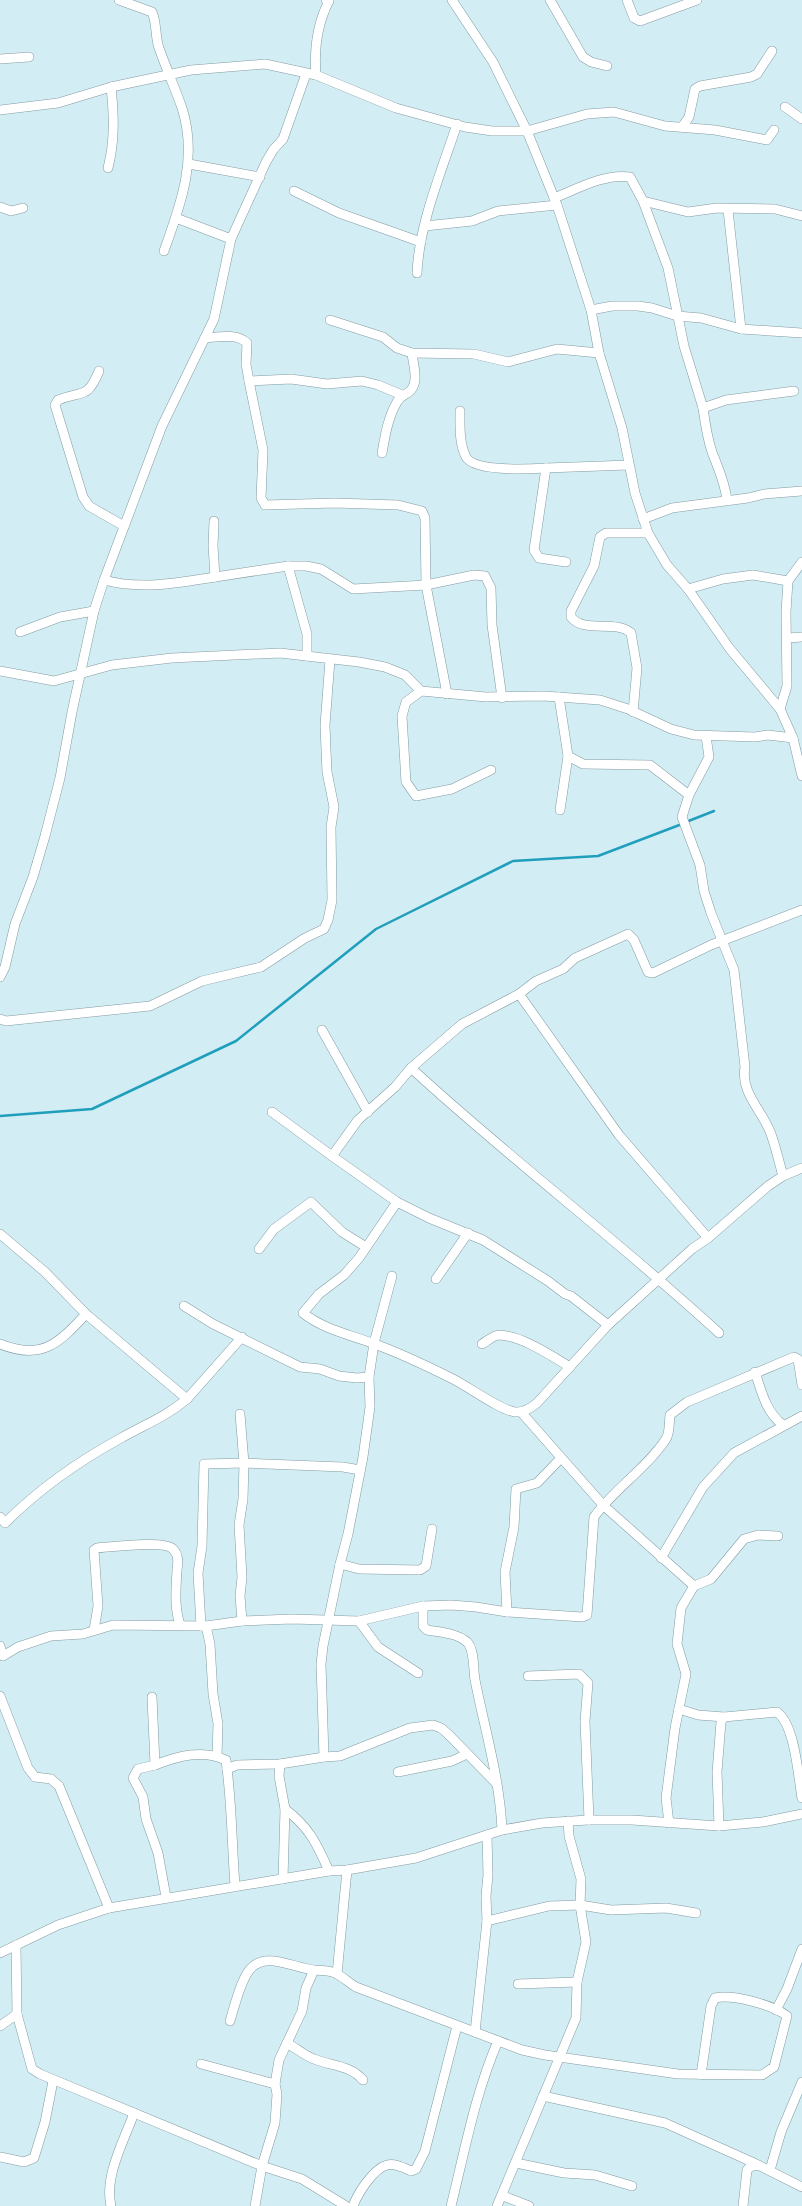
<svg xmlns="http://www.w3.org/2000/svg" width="802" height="2206" font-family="'Golos Text',sans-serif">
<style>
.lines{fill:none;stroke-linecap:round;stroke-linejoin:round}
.stream{stroke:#209fbd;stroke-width:2.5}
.minor-casing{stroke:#839ba2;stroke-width:10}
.minor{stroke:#fff;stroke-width:9}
</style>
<rect width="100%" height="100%" fill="#d3edf4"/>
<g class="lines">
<g class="stream">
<path d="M686 822 714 811"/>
<path d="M0 1116 92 1109 236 1041 376 929 513 861 598 856 682 824"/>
</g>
<defs>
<g id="minor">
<path d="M119 0 152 12C157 23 155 37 159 48 166 68 175 88 182 108 198 158 181 204 164 251"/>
<path d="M452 0 493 62 527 131 557 205 591 310 599 353 622 428 635 493 648 533 667 565 688 589 730 649 780 709 793 738 802 776"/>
<path d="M550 0 583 57 591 62 607 66"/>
<path d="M627 0 634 18 640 21 697 0"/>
<path d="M0 59 29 57"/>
<path d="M316 75C314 50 317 24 329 1L326 0"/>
<path d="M785 107 802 119"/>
<path d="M0 110 58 103 111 87 191 70 265 64 316 75 396 108 465 127 492 131H527L587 114 614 112 665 126 715 130 767 140 774 130"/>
<path d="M682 127 689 117 695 89 700 86 751 77 757 74 772 51"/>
<path d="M189 164 260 177"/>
<path d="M108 168C115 140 114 115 111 87"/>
<path d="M294 191 339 213 421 242"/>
<path d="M554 198C577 189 605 173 630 177L643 201 688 212 717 208 775 209 802 216"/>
<path d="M643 201 668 268 684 346 703 408"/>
<path d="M0 207 11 211 23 208"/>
<path d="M728 210 741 329"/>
<path d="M176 218 231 239"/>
<path d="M425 226 472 221 498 211 557 205"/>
<path d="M417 273C419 224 442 170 457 124"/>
<path d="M591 310 612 306H638L652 308 677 316 701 318 741 329 802 333"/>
<path d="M330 320 383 337 397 348 412 353 474 354 508 362 557 349 599 353"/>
<path d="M205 338C218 337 237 333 247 343L246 364 249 381 291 379 327 384 362 381 378 385 402 395"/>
<path d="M99 371C87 400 83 390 58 400L55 405 83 497 89 506 124 526"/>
<path d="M249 381 263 450 261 498 265 505 335 503 398 505 422 511 425 518 426 585 447 694"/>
<path d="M460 411C460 426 459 443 466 457 474 472 530 469 546 468"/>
<path d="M382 453C385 436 388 417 397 402 400 395 407 395 411 390 419 381 413 364 412 353"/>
<path d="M727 500C725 482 718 468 712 452 707 437 705 423 703 408L726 400 794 391"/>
<path d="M643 519 672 508 748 498 764 494 802 491"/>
<path d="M214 521 213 546 215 577 288 566 307 634V656"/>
<path d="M566 562 539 558 534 550 546 468 629 465"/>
<path d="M288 566H306L321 569 353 589 426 585 474 575 485 576 491 588 492 625 502 698"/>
<path d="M104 580C141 590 178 583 215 577"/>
<path d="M688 589 723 579 753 575 788 581"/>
<path d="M20 632 60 617 94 611"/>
<path d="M788 638 802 637"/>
<path d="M0 671 54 681 112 665 172 658 280 653 359 662 385 667 405 675 421 691 486 697 544 696 600 700 628 709 671 729 694 735 755 737 768 735 793 738"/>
<path d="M421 691 406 702 402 716 406 782 416 796 452 789 491 770"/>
<path d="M559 697 568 756 583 764 650 765 689 795"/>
<path d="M780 709 787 686 786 612 788 581 802 562"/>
<path d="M633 712 637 668 631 633C615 619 584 634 571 617V611L594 566 600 537 606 533H648"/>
<path d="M706 736 709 757 689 795 682 817 700 865 704 891 711 913 734 970 745 1067C740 1093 763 1111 771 1134 776 1148 779 1162 783 1176"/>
<path d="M560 810 568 756"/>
<path d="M0 977 5 967 15 924 33 877 45 836 60 778 72 712 94 611 104 580 162 426 214 319 231 239 266 162 273 150 283 139 306 74"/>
<path d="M519 994 536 981 563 969 575 958 628 934 634 940 648 972 653 973 711 945 802 910"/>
<path d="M0 1019 6 1021 150 1006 202 981 261 967 305 938 324 929 328 920 332 900 331 827 334 807 327 772 326 750 325 725 330 660"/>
<path d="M322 1030 368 1112"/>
<path d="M411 1068C511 1160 619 1241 719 1333"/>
<path d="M272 1112 332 1156"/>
<path d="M397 1202 359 1258 344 1275 319 1294 303 1313C323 1329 348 1334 372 1343 400 1353 427 1366 453 1379 469 1387 500 1410 515 1412 524 1413 531 1408 537 1403L608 1325 692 1249 708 1238 768 1186 783 1176 802 1168"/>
<path d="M0 1234 45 1272 86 1314 187 1399C167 1416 144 1425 121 1438 79 1461 39 1489 5 1523L0 1517"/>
<path d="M259 1249 274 1229 311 1202 342 1232 366 1247"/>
<path d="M436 1279 468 1233"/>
<path d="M184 1306 213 1324 300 1367 320 1369 339 1376 357 1378 369 1377"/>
<path d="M608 1325 571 1296 565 1294 548 1281 483 1240 429 1218 397 1202 332 1156 358 1120 395 1087 411 1068 462 1024 519 994 619 1135 708 1238"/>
<path d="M0 1344C42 1361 59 1343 86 1314"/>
<path d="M482 1344C487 1341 494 1335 499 1335 522 1336 550 1355 570 1367"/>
<path d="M755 1372C762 1393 766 1412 783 1425"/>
<path d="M187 1399 242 1337"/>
<path d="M521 1412 603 1505 694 1586 681 1608 677 1644 686 1674 675 1728 666 1798 669 1823"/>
<path d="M661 1558 703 1487 734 1453 802 1416"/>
<path d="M340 1564 359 1569 420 1570 426 1566 432 1529"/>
<path d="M694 1586 711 1579 744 1539 758 1535 778 1536"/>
<path d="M423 1606V1626L427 1630C439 1632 457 1633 467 1642 475 1650 473 1670 475 1680 485 1730 500 1780 502 1830"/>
<path d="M507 1612 505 1572 514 1527 516 1489 537 1483 561 1458"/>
<path d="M242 1621 240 1596 242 1577 239 1525 243 1499 244 1463 343 1467 360 1470"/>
<path d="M359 1621 378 1647 418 1673"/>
<path d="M201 1626 198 1573 202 1546 204 1464 244 1463 240 1414"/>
<path d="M206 1626 210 1644 213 1694 218 1724 217 1756"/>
<path d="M94 1630 98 1606 94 1550 97 1548C112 1547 164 1540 173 1549 179 1555 178 1563 177 1570 176 1589 174 1606 180 1625"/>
<path d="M0 1646 3 1656 18 1647 51 1636 83 1634 113 1625 206 1626 242 1621 292 1619 359 1621 423 1606 451 1605 476 1607 507 1612 582 1617 587 1615 594 1517C614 1489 646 1469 666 1439 670 1433 669 1422 670 1415L687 1402 794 1357 798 1359 802 1385"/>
<path d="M528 1676 579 1674 588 1683 585 1721 589 1820"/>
<path d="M0 1696 28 1768 35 1777 51 1779 59 1786 109 1908"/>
<path d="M152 1697 155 1765 138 1769 133 1778 143 1797 146 1819 158 1853 166 1897"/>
<path d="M679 1709 698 1715 724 1717"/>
<path d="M324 1757 340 1756 410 1728 433 1725 441 1728 448 1734 496 1783"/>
<path d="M280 1764 279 1776 285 1809 283 1879"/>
<path d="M155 1765C178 1756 203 1749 226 1760L227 1769 237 1765 280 1764 324 1757 321 1664 323 1646 340 1564 348 1534 363 1457 370 1407 369 1377 374 1343 392 1276"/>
<path d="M227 1769C232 1808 232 1847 235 1886"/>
<path d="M398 1772 452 1761 467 1754"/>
<path d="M285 1809C309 1827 317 1844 329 1871"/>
<path d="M719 1826 717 1772 721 1722 724 1717 777 1712C795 1725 798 1775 802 1798"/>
<path d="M487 1835 488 1875 486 1896 487 1921 549 1906 580 1905 611 1910 666 1908 696 1913"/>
<path d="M16 1945 17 2014"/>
<path d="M0 1953 58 1925 109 1908 329 1871 347 1870 416 1858 502 1830 542 1823 588 1820H632L719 1826 763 1822 802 1814"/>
<path d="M337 1974 347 1870"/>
<path d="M518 1984 577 1982"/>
<path d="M776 2010 787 1989 802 1949"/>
<path d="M230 2021C234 2008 240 1983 248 1972 263 1949 293 1968 314 1970 322 1971 328 1970 335 1973 342 1976 349 1983 356 1987L522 2050 545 2055 678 2074 762 2075 774 2067 787 2016C773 2005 733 1994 715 1998L711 2006 701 2075"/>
<path d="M0 2026 17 2014 32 2069 40 2074 262 2166 302 2179 346 2206"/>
<path d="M475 2032 487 1921"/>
<path d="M287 2043C296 2048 305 2056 314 2059 331 2066 350 2065 363 2080"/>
<path d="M201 2064 275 2084"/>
<path d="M543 2096 665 2123 752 2162 802 2187"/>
<path d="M0 2157 24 2162 34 2158 45 2122 53 2081"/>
<path d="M516 2163 564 2173 595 2175 632 2186"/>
<path d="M770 2170 781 2132 802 2082"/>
<path d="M503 2196 529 2206"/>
<path d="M111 2206C104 2176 124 2141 134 2113"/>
<path d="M255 2206 262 2166 275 2123 277 2094 275 2084 279 2060 302 2011 306 1988 314 1970"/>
<path d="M353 2206C358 2193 373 2169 387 2165 395 2163 404 2168 411 2171L416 2169 425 2151 457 2026"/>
<path d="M451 2206C465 2150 475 2094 498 2041"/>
<path d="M497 2206 576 2018 577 1982 586 1942 580 1905 581 1879 569 1836 568 1821"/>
<path d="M743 2206 747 2170 750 2167 758 2165"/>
</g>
</defs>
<use href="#minor" class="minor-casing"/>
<use href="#minor" class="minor"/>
</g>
</svg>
